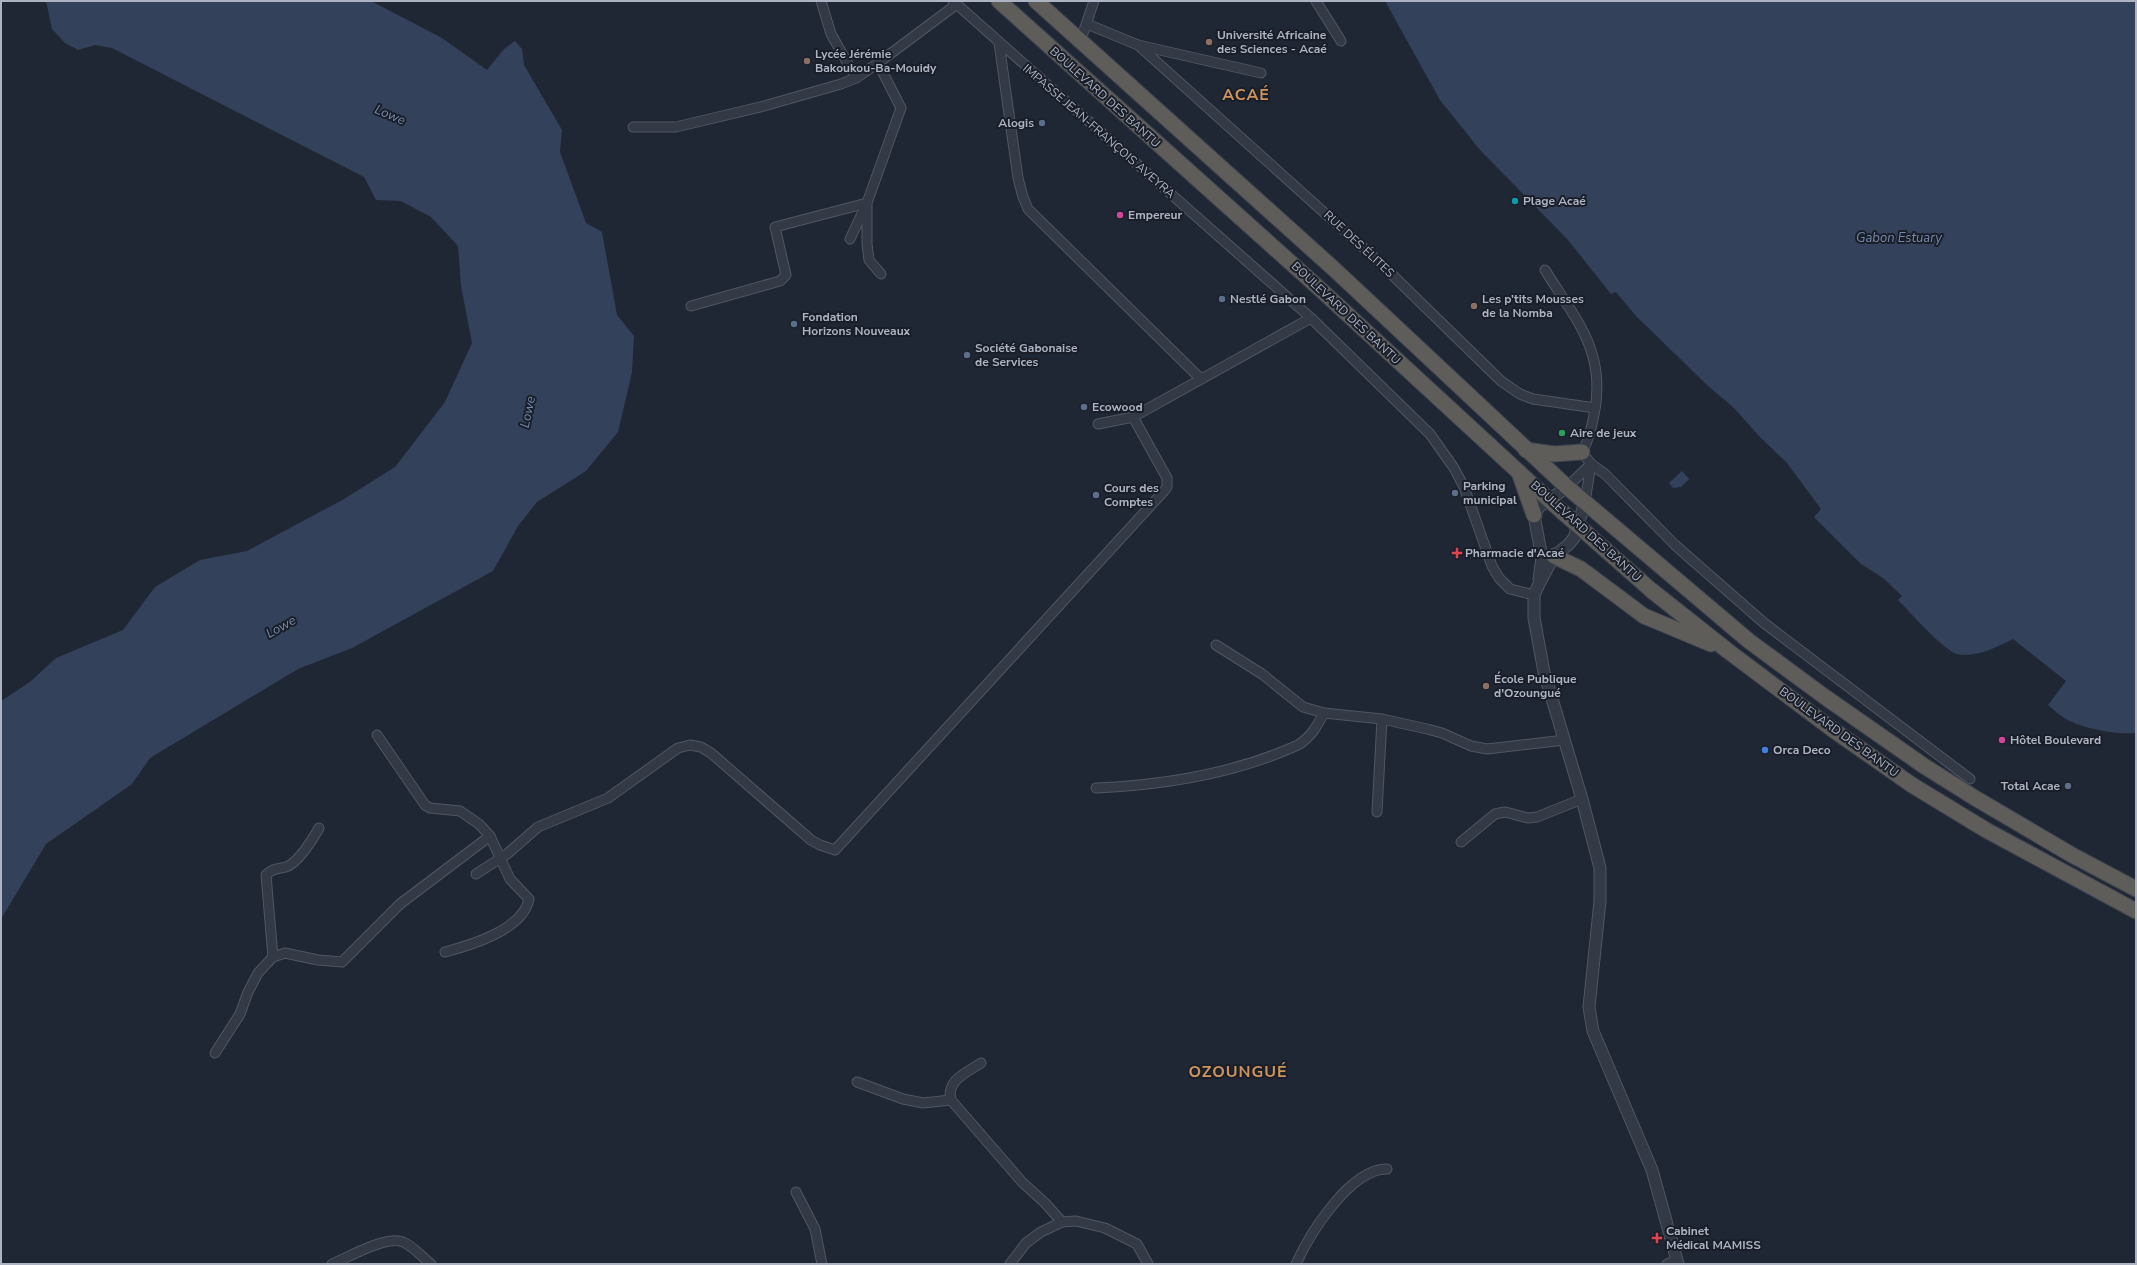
<svg xmlns="http://www.w3.org/2000/svg" width="2137" height="1265" font-family="'Nunito Sans',sans-serif">
<style>
.water{fill:#34415b}
.lines{fill:none;stroke-linecap:round;stroke-linejoin:round}
.minor-casing{stroke:#505663;stroke-width:11}
.tertiary-casing{stroke:#505663;stroke-width:13}
.trunk-casing{stroke:#3d434f;stroke-width:17}
.minor{stroke:#333945;stroke-width:9}
.tertiary{stroke:#333945;stroke-width:11}
.trunk{stroke:#5e5d5a;stroke-width:15}
.education-dot{fill:#8d6e63;stroke:#191e29;stroke-width:1.5}
.service-dot{fill:#5c6f8a;stroke:#191e29;stroke-width:1.5}
.culture-dot{fill:#0f9aa8;stroke:#191e29;stroke-width:1.5}
.hotel-dot{fill:#d1479c;stroke:#191e29;stroke-width:1.5}
.leisure-dot{fill:#2e9e5b;stroke:#191e29;stroke-width:1.5}
.health-dot{fill:#e0444e;stroke:#191e29;stroke-width:1.5}
.shop-dot{fill:#3f7fe0;stroke:#191e29;stroke-width:1.5}
.labels{text-anchor:middle;dominant-baseline:central;stroke-width:4;stroke-linejoin:round;paint-order:stroke}
.poi-label{font-size:12px;font-weight:bold;fill:#adb3c2;stroke:#191e29;text-anchor:start}
.street-label{font-size:12px;fill:#adb3c2;stroke:#191e29}
.water-label{font-size:13px;font-style:italic;fill:#7688aa;stroke:#191e29}
.district-label{font-size:16px;font-weight:bold;letter-spacing:1px;fill:#cd955d;stroke:#191e29}
</style>
<rect width="100%" height="100%" fill="#202734"/>
<g class="water">
<path d="M46 1H371L442 38 487 70 504 49 515 41 522 49 524 65 562 130 560 152 586 223 602 232 617 315 634 336 632 372 618 432 586 471 537 502 518 526 493 571 352 648 298 669 150 758 132 784 46 844 1 919V701L30 682 56 658 123 630 155 587 200 560 247 551 344 499 395 467 445 402 472 343 461 286 458 246 431 217 401 201 376 200 364 177 112 48 95 45 78 50 65 43 52 29Z"/>
<path d="M1385 1H2136V733C2117 735 2078 728 2063 717 2058 714 2053 709 2048 705L2066 681 2013 639C1997 647 1976 658 1957 654 1944 651 1909 611 1898 600L1902 596 1883 578 1861 564 1814 517 1821 509 1787 463 1760 437 1734 408 1707 385 1636 316 1616 292 1611 294 1568 240 1480 150 1440 100Z"/>
<path d="M1682 471 1689 479 1681 487 1673 488 1669 483Z"/>
</g>
<g class="lines">
<defs>
<g id="minor">
<path d="M821 1 831 34 856 78"/>
<path d="M953 1 1311 318 1430 434 1454 468 1464 487 1492 566 1499 578 1510 589 1534 595"/>
<path d="M1316 1 1341 41"/>
<path d="M1087 24 1138 45 1261 73"/>
<path d="M1080 42 1094 1"/>
<path d="M999 43 1018 178 1023 197 1028 209 1201 379"/>
<path d="M1138 45 1378 261 1501 381 1520 394 1533 399 1595 408"/>
<path d="M633 127H676L764 106 841 84 856 78 878 63 957 4"/>
<path d="M867 206V244L869 260 881 274"/>
<path d="M850 239 867 203 901 108 878 63"/>
<path d="M1545 270C1576 320 1607 352 1594 415 1591 429 1589 440 1582 452L1591 464 1605 474 1675 545 1764 623 1970 779"/>
<path d="M691 306 780 281 786 275 775 227 867 203"/>
<path d="M1098 424 1133 417 1311 318"/>
<path d="M1567 487 1591 464"/>
<path d="M1585 502 1591 464"/>
<path d="M1216 645 1262 674 1303 707 1324 713 1382 719 1427 729 1442 733 1471 746 1487 749 1565 740"/>
<path d="M377 735 425 805 430 808 460 811 479 824 490 836 510 879 529 899C523 930 471 945 445 952"/>
<path d="M1096 788C1166 785 1234 774 1298 745 1311 737 1317 726 1324 713"/>
<path d="M1377 812 1382 719"/>
<path d="M1461 842 1495 814 1505 812 1528 818 1537 817 1582 799"/>
<path d="M476 874 507 854 538 827 608 798 678 748 690 745 701 747 711 753 811 840 820 845 835 850 1164 491 1167 487V478L1133 417"/>
<path d="M273 957 266 875C273 868 278 869 286 867 298 863 313 839 319 828"/>
<path d="M215 1053 240 1014 248 992 258 973 273 957 285 953 318 960 342 962 400 904 490 836"/>
<path d="M981 1063C966 1073 946 1080 951 1100L1022 1182 1045 1203 1062 1222"/>
<path d="M857 1082 903 1099 923 1103 951 1100"/>
<path d="M796 1192 815 1229 822 1264"/>
<path d="M332 1264C349 1257 387 1235 403 1242 413 1246 422 1257 431 1264"/>
<path d="M1010 1264 1026 1243 1041 1232 1062 1222 1076 1221 1105 1228 1137 1244 1148 1264"/>
<path d="M1296 1264C1310 1233 1350 1169 1387 1169"/>
<path d="M1667 1264 1676 1260"/>
</g>
<g id="tertiary">
<path d="M1585 502 1574 538 1568 545 1554 556 1539 584 1534 595V618L1544 672 1582 799 1600 868V901L1589 1007 1593 1031 1652 1170 1678 1264"/>
<path d="M1539 579 1542 558 1534 515 1539 507 1567 487"/>
</g>
<g id="trunk">
<path d="M999 1 1320 289 1549 500 1651 590 1728 651 1832 729 1912 785 1986 830 2136 911"/>
<path d="M1036 1 1334 269 1567 487 1749 641 1825 697 1924 766 1975 798 2072 855 2136 889"/>
<path d="M1526 450 1554 454 1582 452"/>
<path d="M1520 475 1534 515"/>
<path d="M1554 556 1581 569 1644 616 1711 644"/>
</g>
</defs>
<use href="#minor" class="minor-casing"/>
<use href="#tertiary" class="tertiary-casing"/>
<use href="#trunk" class="trunk-casing"/>
<use href="#minor" class="minor"/>
<use href="#tertiary" class="tertiary"/>
<use href="#trunk" class="trunk"/>
</g>
<g class="education-dot">
<circle cx="1209" cy="42" r="4"/>
<circle cx="807" cy="61" r="4"/>
<circle cx="1474" cy="306" r="4"/>
<circle cx="1486" cy="686" r="4"/>
</g>
<g class="service-dot">
<circle cx="1042" cy="123" r="4"/>
<circle cx="1222" cy="299" r="4"/>
<circle cx="794" cy="324" r="4"/>
<circle cx="967" cy="355" r="4"/>
<circle cx="1084" cy="407" r="4"/>
<circle cx="1455" cy="493" r="4"/>
<circle cx="1096" cy="495" r="4"/>
<circle cx="2068" cy="786" r="4"/>
</g>
<circle class="culture-dot" cx="1515" cy="201" r="4"/>
<g class="hotel-dot">
<circle cx="1120" cy="215" r="4"/>
<circle cx="2002" cy="740" r="4"/>
</g>
<circle class="leisure-dot" cx="1562" cy="433" r="4"/>
<g class="health-dot">
<path d="M1455 547h4v4h4v4h-4v4h-4v-4h-4v-4h4z"/>
<path d="M1655 1232h4v4h4v4h-4v4h-4v-4h-4v-4h4z"/>
</g>
<circle class="shop-dot" cx="1765" cy="750" r="4"/>
<g class="labels">
<g class="poi-label">
<text x="1217" y="35">Université Africaine<tspan x="1217" dy="14">des Sciences - Acaé</tspan></text>
<text x="815" y="54">Lycée Jérémie<tspan x="815" dy="14">Bakoukou-Ba-Mouidy</tspan></text>
<text x="1034" y="123" text-anchor="end">Alogis</text>
<text x="1523" y="201">Plage Acaé</text>
<text x="1128" y="215">Empereur</text>
<text x="1230" y="299">Nestlé Gabon</text>
<text x="1482" y="299">Les p’tits Mousses<tspan x="1482" dy="14">de la Nomba</tspan></text>
<text x="802" y="317">Fondation<tspan x="802" dy="14">Horizons Nouveaux</tspan></text>
<text x="975" y="348">Société Gabonaise<tspan x="975" dy="14">de Services</tspan></text>
<text x="1092" y="407">Ecowood</text>
<text x="1570" y="433">Aire de jeux</text>
<text x="1463" y="486">Parking<tspan x="1463" dy="14">municipal</tspan></text>
<text x="1104" y="488">Cours des<tspan x="1104" dy="14">Comptes</tspan></text>
<text x="1465" y="553">Pharmacie d'Acaé</text>
<text x="1494" y="679">École Publique<tspan x="1494" dy="14">d'Ozoungué</tspan></text>
<text x="2010" y="740">Hôtel Boulevard</text>
<text x="1773" y="750">Orca Deco</text>
<text x="2060" y="786" text-anchor="end">Total Acae</text>
<text x="1666" y="1231">Cabinet<tspan x="1666" dy="14">Médical MAMISS</tspan></text>
</g>
<g class="street-label">
<text transform="translate(1105 97) rotate(42)">BOULEVARD DES BANTU</text>
<text transform="translate(1099 131) rotate(41)">IMPASSE JEAN-FRANÇOIS AVEYRA</text>
<text transform="translate(1359 244) rotate(43)">RUE DES ÉLITES</text>
<text transform="translate(1346 313) rotate(43)">BOULEVARD DES BANTU</text>
<text transform="translate(1586 531) rotate(42)">BOULEVARD DES BANTU</text>
<text transform="translate(1839 732) rotate(36)">BOULEVARD DES BANTU</text>
</g>
<g class="water-label">
<text transform="translate(390 115) rotate(23)">Lowe</text>
<text x="1899" y="238">Gabon Estuary</text>
<text transform="translate(528 412) rotate(-78)">Lowe</text>
<text transform="translate(281 627) rotate(-29)">Lowe</text>
</g>
<g class="district-label">
<text x="1246" y="95">ACAÉ</text>
<text x="1238" y="1072">OZOUNGUÉ</text>
</g>
</g>
<rect width="2137" height="1265" fill="none" stroke="#adb3c2" stroke-width="4"/>
</svg>
